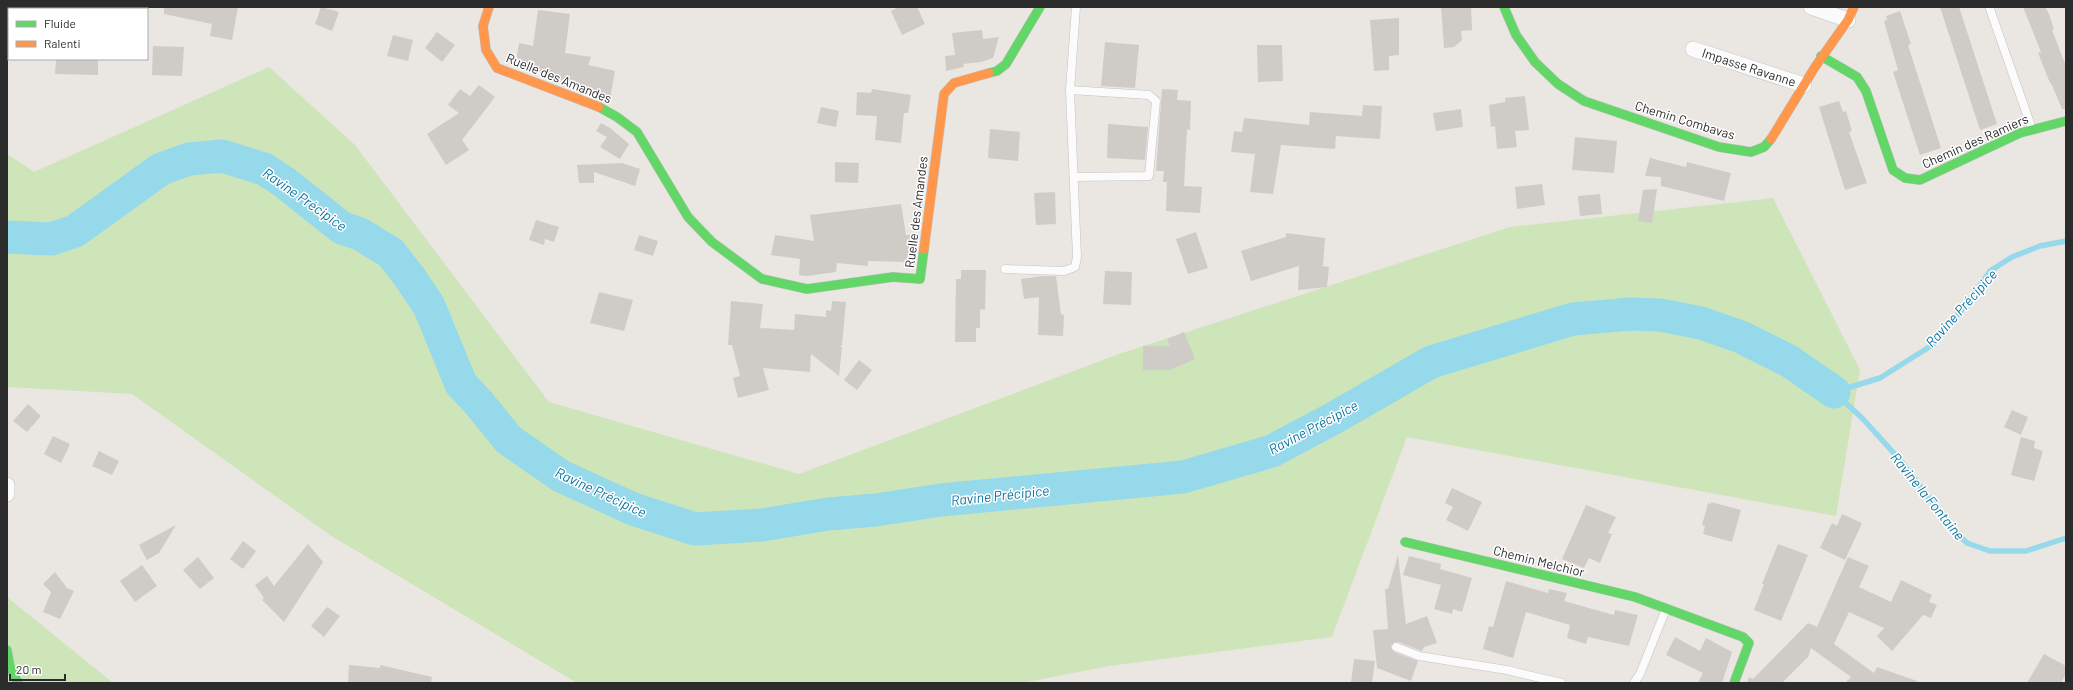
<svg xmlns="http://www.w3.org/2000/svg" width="2073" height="690" font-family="Barlow,sans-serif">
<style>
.green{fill:#cee5ba}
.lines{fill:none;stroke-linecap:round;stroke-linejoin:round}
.stream{stroke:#95d9eb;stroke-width:5.5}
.river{stroke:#95d9eb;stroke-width:33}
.building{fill:#cfccc8}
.lane-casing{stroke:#c3c2c3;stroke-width:9}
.street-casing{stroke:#c3c2c3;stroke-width:16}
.fast-casing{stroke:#c3c2c3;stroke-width:10}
.slow-casing{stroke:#c3c2c3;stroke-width:10}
.lane{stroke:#fcfbfb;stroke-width:8}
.street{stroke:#fcfbfb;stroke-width:15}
.fast{stroke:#63d668;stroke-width:9}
.slow{stroke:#ff974d;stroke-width:9}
.labels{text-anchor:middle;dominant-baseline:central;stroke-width:3;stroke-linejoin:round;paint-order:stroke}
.street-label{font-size:13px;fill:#2c2c2c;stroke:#fff}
.water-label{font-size:14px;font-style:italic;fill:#0d739e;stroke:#fff}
</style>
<rect width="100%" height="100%" fill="#eae6e2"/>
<g class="green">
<path d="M269 67 355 145 549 402 799 474 1119 354 1510 227 1773 198 1860 370 1836 516 1407 437 1332 637 1109 666 1022 683H577L330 535 132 394 7 387V154L34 172Z"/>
<path d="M7 597 113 683H7Z"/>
</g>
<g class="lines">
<path class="stream" d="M2066 241 2040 246 2012 257 1990 271 1968 302 1934 344 1880 378 1834 392 1863 419 1901 461 1951 527 1967 543 1990 551H2026L2066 538"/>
<path class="river" d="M7 237 51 239 75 231 161 169 189 159 222 156 264 169 284 182 342 228 360 234 391 253 411 279 429 306 461 384 478 402 509 440 561 476 633 509 695 529 762 525 828 514 876 510 941 500 1183 477 1272 451 1334 418 1431 362 1573 319 1631 314 1660 315 1701 323 1741 337 1789 361 1834 392"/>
</g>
<g class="building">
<path d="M164 7H238L232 40 210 36 212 24 164 14Z"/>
<path d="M321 7 339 12 332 31 315 24Z"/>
<path d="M899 7H917L925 24 902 35 891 11Z"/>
<path d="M1441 7H1471L1472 30 1461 31 1462 40 1454 47 1444 48Z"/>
<path d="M1940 7H1959L1997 124 1980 130Z"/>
<path d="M2023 7H2045L2049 14 2054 29 2052 30 2066 66V109H2062L2051 83H2050L2038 53 2041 52Z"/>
<path d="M538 10 570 14 565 53 591 57 588 65 615 71 610 99 595 91 557 79 516 61 519 43 533 46Z"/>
<path d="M1900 11 1911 44 1908 45 1941 148 1920 155 1893 72 1898 70 1884 21 1887 20 1886 16Z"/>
<path d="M1399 18V55L1389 56V70L1374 71 1370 20Z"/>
<path d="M982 30 983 39 999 37 993 58 981 62 963 64 964 67 946 71 945 56 955 55 952 33Z"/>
<path d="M437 32 455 45 442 62 425 48Z"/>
<path d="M393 35 413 40 408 61 387 56Z"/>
<path d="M1105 42 1139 45 1135 88 1101 86Z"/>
<path d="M1257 45H1282L1283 81 1258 82Z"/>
<path d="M153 46 184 47 182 76 152 75Z"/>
<path d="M56 59H98V75L55 74Z"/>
<path d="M479 85 495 97 462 140 469 150 446 165 427 134 459 113 448 105 460 89 470 96Z"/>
<path d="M872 89 911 95 908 113H904L901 143 875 140 877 116 856 115 857 92 871 93Z"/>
<path d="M1162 89 1178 90 1177 100 1191 101 1190 130 1187 129 1184 186 1202 187 1200 213 1166 211 1167 182H1163L1164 171H1156Z"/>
<path d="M1525 96 1529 130 1515 131 1517 147 1497 149 1495 126 1491 127 1489 105 1505 102V98Z"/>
<path d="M1839 101 1843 112 1846 111 1852 131 1849 132 1867 183 1845 190 1819 107Z"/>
<path d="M1363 105 1382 106 1380 139 1336 136 1335 149 1281 145 1273 194 1250 192 1255 154 1231 152 1234 131 1242 132 1244 118 1309 125 1310 112 1362 116Z"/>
<path d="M821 107 839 111 836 127 817 123Z"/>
<path d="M1461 109 1463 127 1436 131 1433 113Z"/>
<path d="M601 123 610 128 629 144 620 159 600 147 607 137 596 131Z"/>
<path d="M1108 124 1148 127 1145 160 1107 158Z"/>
<path d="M990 129 1020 132 1018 161 988 158Z"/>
<path d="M1575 137 1617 141 1614 173 1572 170Z"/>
<path d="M1650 158 1686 167 1687 162 1731 173 1724 201 1661 186V177L1645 176Z"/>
<path d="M835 162 859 163 858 183 835 182Z"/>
<path d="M622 163 640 169 635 186 594 172V183H579L577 165Z"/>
<path d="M1542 184 1545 205 1517 209 1515 187Z"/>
<path d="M1657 189 1652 223 1638 221 1643 190Z"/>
<path d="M1055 192 1056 224 1036 225 1034 193Z"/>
<path d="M1600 194 1602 214 1580 216 1578 196Z"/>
<path d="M901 204 906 235H910L909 262 868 261V266L837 263 836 272 807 276 799 275 800 259 771 255 775 235 814 241 810 215Z"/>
<path d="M536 220 559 227 554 242 545 239 544 245 529 240Z"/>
<path d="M1196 232 1208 268 1188 274 1176 239Z"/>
<path d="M1286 233 1325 238 1323 266 1329 267 1327 287 1298 290 1299 266 1251 281 1241 251 1286 237Z"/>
<path d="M639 235 658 241 653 256 634 250Z"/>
<path d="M961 270H986L985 310 980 309V328H976V342H955L956 279H961Z"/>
<path d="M1105 271 1132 272 1131 305 1103 304Z"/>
<path d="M1043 276H1056L1061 314 1064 315 1063 336 1038 335 1039 297 1024 299 1021 279Z"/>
<path d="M599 292 633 300 624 331 590 323Z"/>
<path d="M731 301 763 304 760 328 794 330 795 314 826 317V310L831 311 832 301 846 302 842 345 840 346 842 347 839 376 811 354 810 372 763 368 769 390 738 398 733 378 740 376 732 345H728Z"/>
<path d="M1184 332 1195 359 1170 370H1143V346H1170L1167 339Z"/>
<path d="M859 360 872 370 857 390 844 380Z"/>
<path d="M28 404 41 416 27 432 13 421Z"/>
<path d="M2012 410 2028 417 2021 435 2004 427Z"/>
<path d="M53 436 70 444 61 463 44 454Z"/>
<path d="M2021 437 2035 441 2034 448 2043 451 2034 481 2011 475Z"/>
<path d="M99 451 119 461 112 475 92 466Z"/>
<path d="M1452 488 1482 502 1468 531 1446 520 1453 507 1445 503Z"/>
<path d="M1711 502 1741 510 1732 542 1703 534 1705 526 1702 525 1708 503 1711 504Z"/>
<path d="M1586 505 1616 517 1608 533 1612 534 1600 563 1589 558 1584 568 1562 559Z"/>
<path d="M1842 514 1862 523 1845 560 1820 548 1832 523 1837 526Z"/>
<path d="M176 525 159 553 147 560 139 545Z"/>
<path d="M243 541 256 551 243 569 230 559Z"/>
<path d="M308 544 323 562 284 622 262 600 264 598 255 585 267 576 274 586Z"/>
<path d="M1778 544 1808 555 1781 621 1754 610 1764 584H1762Z"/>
<path d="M1398 555 1406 624 1427 616 1437 643 1424 647 1422 651 1398 642 1391 645V648L1394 652 1418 661 1411 681 1377 668 1373 630 1388 629 1385 589H1388Z"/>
<path d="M1409 556 1441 564 1440 569 1472 578 1462 612 1453 609 1452 614 1434 609 1441 585 1403 575Z"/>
<path d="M198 557 214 578 200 589 183 570Z"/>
<path d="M1848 557 1869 566 1859 587 1891 602 1901 580 1932 595 1929 602 1937 605 1931 618 1923 615 1892 651 1877 636 1884 628 1849 612 1834 644 1874 673 1877 667 1917 681V683H1845L1851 677 1811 648 1808 657 1782 683H1747L1749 677 1753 679 1808 623 1817 627Z"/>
<path d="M142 565 157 586 135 602 120 581Z"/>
<path d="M55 572 67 588 74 591 60 619 43 612 51 592 43 584Z"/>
<path d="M1506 581 1548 593 1549 589 1567 593 1564 601 1614 615 1615 610 1638 615 1629 646 1588 637 1586 644 1567 638 1570 625 1526 612 1513 658 1483 649 1489 626 1493 627Z"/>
<path d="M327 607 340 616 324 637 311 626Z"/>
<path d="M1675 637 1700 651 1706 638 1732 652 1722 683H1698L1703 673 1666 655Z"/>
<path d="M2044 654 2066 666V674L2061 683H2027Z"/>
<path d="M1354 659 1375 661 1372 683H1351Z"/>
<path d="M349 665 380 668V665L432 677 431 683H348Z"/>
</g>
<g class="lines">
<defs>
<g id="lane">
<path d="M1990 9 2032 129"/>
<path d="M1070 90 1149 95 1156 101 1149 176 1075 177"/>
<path d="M1005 269 1064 271 1075 267 1077 257 1070 90 1076 7"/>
<path d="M1396 647 1419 656 1507 670 1561 683"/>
<path d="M1634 683 1640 674 1666 609"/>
</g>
<g id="street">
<path d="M1811 7 1848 20"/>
<path d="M34 9 35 7"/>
<path d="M1693 49 1804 85"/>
<path d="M7 485V494"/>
</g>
<g id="fast">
<path d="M1504 7 1516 35 1535 62 1558 84 1584 101 1719 147 1751 152 1764 147 1771 139"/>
<path d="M1821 56 1857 77 1866 91 1893 170 1905 178 1920 180 2020 133 2066 121"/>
<path d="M989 73 997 71 1006 64 1040 7"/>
<path d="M599 107 617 117 637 132 688 217 712 242 762 279 807 289 893 277 920 279 924 249"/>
<path d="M1405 542 1635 597 1743 637 1749 643 1734 683"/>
<path d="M7 650 10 667 18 683"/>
</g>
<g id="slow">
<path d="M489 7 483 26 486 50 497 68 599 107"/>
<path d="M1771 139 1815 67 1848 20 1854 7"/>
<path d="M924 249 944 94 954 83 989 73"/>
</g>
</defs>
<use href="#lane" class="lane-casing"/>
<use href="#street" class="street-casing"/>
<use href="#fast" class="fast-casing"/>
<use href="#slow" class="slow-casing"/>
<use href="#lane" class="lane"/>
<use href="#street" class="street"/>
<use href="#fast" class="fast"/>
<use href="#slow" class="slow"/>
</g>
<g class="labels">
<g class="street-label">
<text transform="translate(1749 67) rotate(18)">Impasse Ravanne</text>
<text transform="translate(559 78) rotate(22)">Ruelle des Amandes</text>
<text transform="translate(1685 120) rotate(17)">Chemin Combavas</text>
<text transform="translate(1975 141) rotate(-24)">Chemin des Ramiers</text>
<text transform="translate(916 212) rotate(-83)">Ruelle des Amandes</text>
<text transform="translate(1539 561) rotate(14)">Chemin Melchior</text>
</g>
<g class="water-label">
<text transform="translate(305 199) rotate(35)">Ravine Précipice</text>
<text transform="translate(1961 308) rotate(-48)">Ravine Précipice</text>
<text transform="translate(1313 427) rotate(-28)">Ravine Précipice</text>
<text transform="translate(601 492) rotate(25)">Ravine Précipice</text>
<text transform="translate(1000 495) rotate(-6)">Ravine Précipice</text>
<text transform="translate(1928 496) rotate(51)">Ravine la Fontaine</text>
</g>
</g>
<rect width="2073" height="690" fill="none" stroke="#2c2c2c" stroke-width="16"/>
<rect x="8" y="8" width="140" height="52" fill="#ffffff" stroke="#ababab"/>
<rect x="16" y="21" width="20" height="6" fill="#63d668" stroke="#ababab"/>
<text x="44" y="28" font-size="12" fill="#2c2c2c">Fluide</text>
<rect x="16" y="41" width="20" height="6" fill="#ff974d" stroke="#ababab"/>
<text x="44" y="48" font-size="12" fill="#2c2c2c">Ralenti</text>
<path d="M10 674v6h55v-6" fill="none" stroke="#2c2c2c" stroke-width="2"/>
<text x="16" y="674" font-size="12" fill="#2c2c2c" stroke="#ffffff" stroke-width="3" paint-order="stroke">20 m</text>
</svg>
